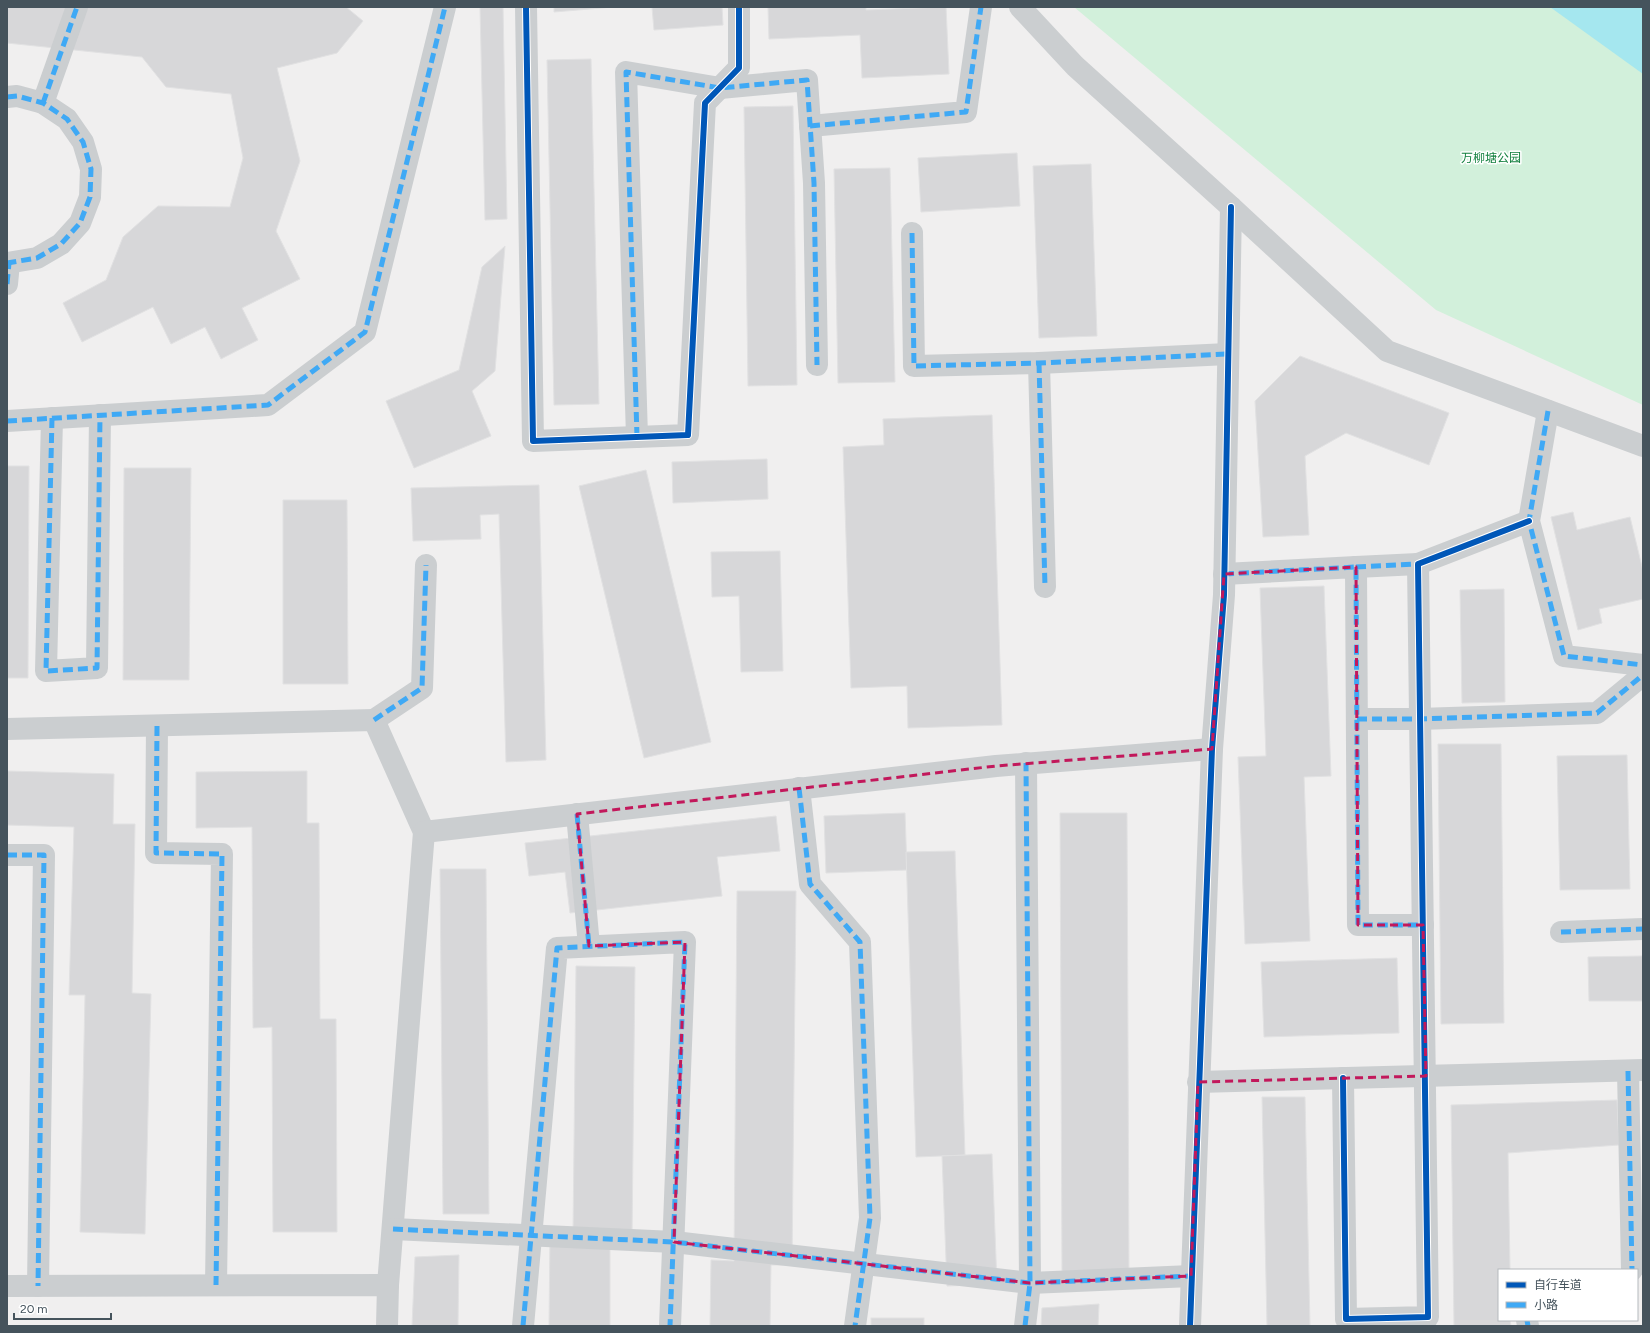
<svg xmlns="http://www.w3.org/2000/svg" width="1650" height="1333" font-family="Figtree,'Noto Sans SC',sans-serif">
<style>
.green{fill:#d2f0db}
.water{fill:#a5e7ef}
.building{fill:#d7d7d9;stroke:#e1e1e2}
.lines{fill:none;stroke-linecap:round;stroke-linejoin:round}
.minor{stroke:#cbced0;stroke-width:22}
.tertiary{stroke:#cbced0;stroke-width:22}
.quiet{stroke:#3fa9f5;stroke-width:5;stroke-dasharray:10 5;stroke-linecap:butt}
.cycleway-casing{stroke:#fff;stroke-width:8}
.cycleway{stroke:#0057b8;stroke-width:6}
.marked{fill:none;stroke:#c2185b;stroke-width:3;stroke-dasharray:8 5;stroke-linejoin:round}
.labels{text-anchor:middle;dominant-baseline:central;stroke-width:3;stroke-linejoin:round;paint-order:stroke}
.park-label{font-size:12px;fill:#13803f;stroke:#fff}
</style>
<rect width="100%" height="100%" fill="#f0efef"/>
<path class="green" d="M1074 7H1643V405L1436 310Z"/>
<path class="water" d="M1550 7H1643V74Z"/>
<g class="building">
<path d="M7 7H346L363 21 337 53 277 68 300 161 276 231 300 279 242 308 258 340 221 359 205 327 171 344 153 307 82 342 63 303 106 280 123 237 158 206 230 207 243 158 231 94 166 87 142 57 7 43Z"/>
<path d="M480 7H503L507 219 485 220Z"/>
<path d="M554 7H613L554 12Z"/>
<path d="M652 7H722L723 25 654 30Z"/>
<path d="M768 7H866V10L946 7 949 74 862 78 860 35 769 39Z"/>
<path d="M591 59 599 404 554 405 547 60Z"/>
<path d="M793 106 797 385 748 386 744 107Z"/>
<path d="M1017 153 1020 206 921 212 918 158Z"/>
<path d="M1091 164 1097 336 1039 338 1033 166Z"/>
<path d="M890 168 895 382 838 383 834 169Z"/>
<path d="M505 246 495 371 472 391 491 436 414 468 386 401 459 370 482 267Z"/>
<path d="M1300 356 1449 413 1429 465 1346 433 1305 456 1309 535 1263 537 1255 401Z"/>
<path d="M992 415 1002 725 908 728 907 686 851 688 843 447 884 445 883 419Z"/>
<path d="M767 459 768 499 673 503 672 462Z"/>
<path d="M7 466H29L28 678H7Z"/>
<path d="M124 468H191L189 680H123Z"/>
<path d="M646 470 711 742 644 758 579 486Z"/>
<path d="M539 485 546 760 506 762 499 514 480 515 481 539 413 541 411 488Z"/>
<path d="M283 500H347L348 684H283Z"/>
<path d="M1573 512 1577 530 1630 517 1643 571V599L1599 609 1602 623 1578 630 1551 517Z"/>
<path d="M780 551 783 671 741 672 739 596 712 597 711 552Z"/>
<path d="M1324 586 1331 776 1304 777 1310 941 1245 944 1238 757 1266 756 1260 588Z"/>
<path d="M1504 589 1505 702 1462 703 1460 590Z"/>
<path d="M1438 744H1501L1504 1023 1441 1024Z"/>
<path d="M1627 755 1630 889 1560 890 1557 756Z"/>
<path d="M7 771 114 774 113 824H135L132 993 151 994 145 1234 80 1232 85 995H69L74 827 7 825Z"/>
<path d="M307 771V823H319L320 1019H336L337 1232H273L272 1027 253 1028 252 827 196 828V772Z"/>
<path d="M905 813 907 870 826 873 824 816Z"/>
<path d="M1060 813H1127L1129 1274H1062Z"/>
<path d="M776 816 780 851 717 857 722 896 570 913 565 872 529 876 525 843Z"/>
<path d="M955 851 965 1155 916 1157 906 852Z"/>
<path d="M440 869H486L489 1214H443Z"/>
<path d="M737 891H796L792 1265H771L770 1326H710L711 1260 734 1261Z"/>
<path d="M1643 956V1001H1589L1588 957Z"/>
<path d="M1397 958 1399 1033 1264 1037 1261 962Z"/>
<path d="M576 966 635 967 632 1238H610V1326H549L550 1233H573Z"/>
<path d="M1262 1097H1305L1310 1326H1267Z"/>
<path d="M1617 1100 1619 1145 1508 1153 1510 1270H1499V1320H1510L1511 1326H1454L1451 1105Z"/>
<path d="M992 1154 997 1284 947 1286 942 1156Z"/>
<path d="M459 1255 458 1326H412L415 1257Z"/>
<path d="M1099 1304 1098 1326H1041L1042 1308Z"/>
<rect x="871" y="1318" width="53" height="8"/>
</g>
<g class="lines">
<g class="minor">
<path d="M526 7 533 441 688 435 705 103 739 68V7"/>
<path d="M7 97 17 96 43 103 67 119 83 142 91 169 90 197 80 223 61 244 37 258 7 263"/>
<path d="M43 103 77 7"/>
<path d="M810 126 966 112 981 7"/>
<path d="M912 233 914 366 1039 363 1228 354"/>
<path d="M7 284 9 263"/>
<path d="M1039 363 1045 587"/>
<path d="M1548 411 1529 521 1564 656 1643 665"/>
<path d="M52 418 46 671 97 668 100 415"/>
<path d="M7 421 268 405 365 332 445 7"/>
<path d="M637 437 626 72 720 88 807 80 814 183 817 365"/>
<path d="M1356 567 1418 564"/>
<path d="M1224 574 1356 567 1358 925H1423"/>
<path d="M1357 719H1419L1597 713 1643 675"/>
<path d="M374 720 422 688 426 565"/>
<path d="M157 726 156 853 222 854 216 1285"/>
<path d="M7 729 374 720 424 832 388 1285"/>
<path d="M799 788 810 884 860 942 870 1218 855 1326"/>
<path d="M577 814 589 946"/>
<path d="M424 832 996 766 1212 749"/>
<path d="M7 855H44L38 1286"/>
<path d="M1561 932 1643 929"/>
<path d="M1628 1071 1632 1270"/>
<path d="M1343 1078 1346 1319 1428 1317 1418 564 1529 521"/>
<path d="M1198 1082 1643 1070"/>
<path d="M393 1229 674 1242 1030 1283 1191 1276"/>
<path d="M7 1286 388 1285 387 1326"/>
<path d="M1527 1320 1528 1326"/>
<path d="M523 1326 557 948 685 942 670 1326"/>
<path d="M1025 1326 1030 1283 1026 763"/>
<path d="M1190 1326 1212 749 1224 595 1231 207"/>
</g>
<path class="tertiary" d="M1020 7 1075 66 1231 207 1387 351 1643 446"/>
<g class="quiet">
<path d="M7 97 17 96 43 103 67 119 83 142 91 169 90 197 80 223 61 244 37 258 7 263"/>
<path d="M43 103 77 7"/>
<path d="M810 126 966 112 981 7"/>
<path d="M912 233 914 366 1039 363 1228 354"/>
<path d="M7 284 9 263"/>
<path d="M1039 363 1045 587"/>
<path d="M1548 411 1529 521 1564 656 1643 665"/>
<path d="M52 418 46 671 97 668 100 415"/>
<path d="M7 421 268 405 365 332 445 7"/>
<path d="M637 437 626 72 720 88 807 80 814 183 817 365"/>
<path d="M1356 567 1418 564"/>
<path d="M1224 574 1356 567 1358 925H1423"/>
<path d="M1357 719H1419L1597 713 1643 675"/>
<path d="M374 720 422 688 426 565"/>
<path d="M157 726 156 853 222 854 216 1285"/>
<path d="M799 788 810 884 860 942 870 1218 855 1326"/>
<path d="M577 814 589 946"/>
<path d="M7 855H44L38 1286"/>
<path d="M1561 932 1643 929"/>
<path d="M1628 1071 1632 1270"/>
<path d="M393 1229 674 1242 1030 1283 1191 1276"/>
<path d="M1527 1320 1528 1326"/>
<path d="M523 1326 557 948 685 942 670 1326"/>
<path d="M1025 1326 1030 1283 1026 763"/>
</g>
<defs>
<g id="cycleway">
<path d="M526 7 533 441 688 435 705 103 739 68V7"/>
<path d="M1343 1078 1346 1319 1428 1317 1418 564 1529 521"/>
<path d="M1190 1326 1212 749 1224 595 1231 207"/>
</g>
</defs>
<use href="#cycleway" class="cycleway-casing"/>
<use href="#cycleway" class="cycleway"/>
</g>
<path class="marked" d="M1356 567 1358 925H1423L1426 1076 1198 1082 1191 1276 1030 1283 674 1242 685 942 589 946 577 814 996 766 1212 749 1224 574Z"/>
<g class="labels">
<g class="park-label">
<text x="1491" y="158">万柳塘公园</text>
</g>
</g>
<rect width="1650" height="1333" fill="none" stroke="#45535c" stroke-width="16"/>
<rect x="1498" y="1269" width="140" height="52" fill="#ffffff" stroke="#b5babe"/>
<rect x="1506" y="1282" width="20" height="6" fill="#0057b8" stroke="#b5babe"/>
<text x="1534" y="1289" font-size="12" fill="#45535c">自行车道</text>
<rect x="1506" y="1302" width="20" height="6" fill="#3fa9f5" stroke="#b5babe"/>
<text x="1534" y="1309" font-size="12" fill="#45535c">小路</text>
<path d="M14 1313v6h97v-6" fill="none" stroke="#45535c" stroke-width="2"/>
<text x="20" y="1313" font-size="12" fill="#45535c" stroke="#ffffff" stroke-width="3" paint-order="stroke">20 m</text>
</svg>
